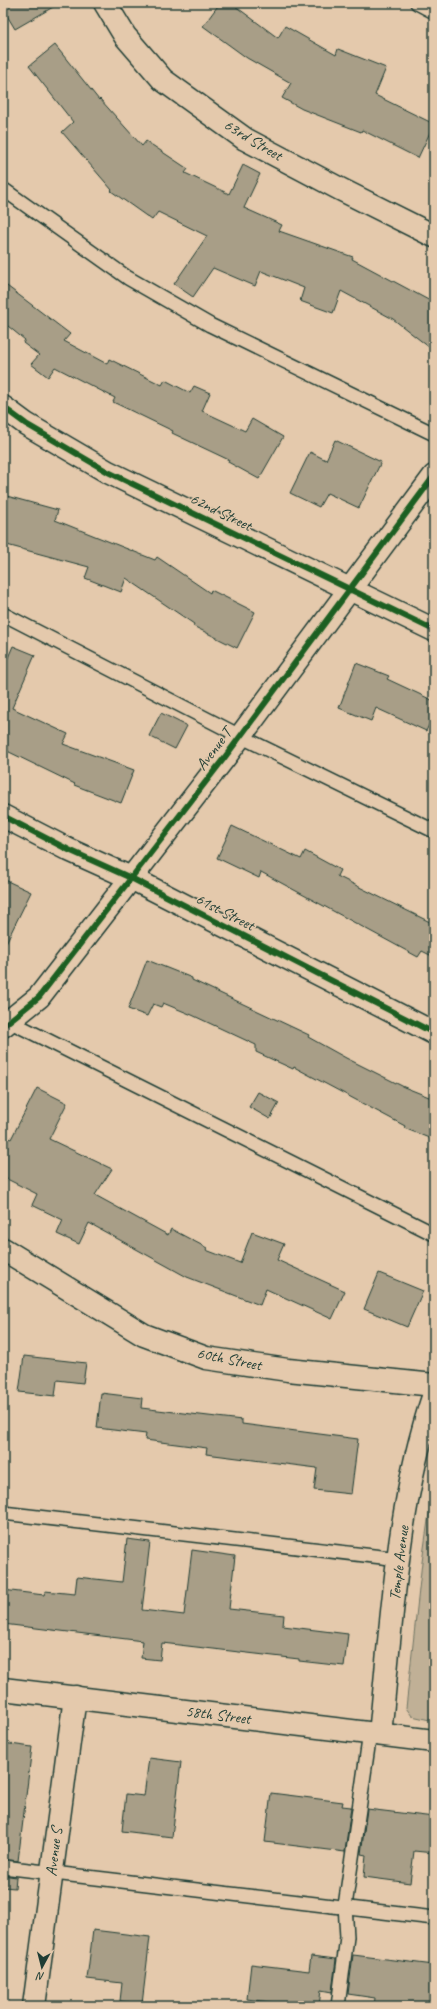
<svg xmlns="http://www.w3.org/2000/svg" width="437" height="2009" font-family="Caveat,sans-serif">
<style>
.green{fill:#c0b096;stroke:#707665}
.building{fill:#a89e87;stroke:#1f3d34}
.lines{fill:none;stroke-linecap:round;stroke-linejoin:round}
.service-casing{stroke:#1f3d34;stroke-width:16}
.minor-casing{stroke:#1f3d34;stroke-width:25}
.tertiary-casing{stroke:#1f3d34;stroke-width:25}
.service{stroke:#e4c9ac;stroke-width:13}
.minor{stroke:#e4c9ac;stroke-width:22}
.tertiary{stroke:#e4c9ac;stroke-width:22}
.cycleway-casing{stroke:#e4c9ac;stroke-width:8}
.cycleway{stroke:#1b5e20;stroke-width:6}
.labels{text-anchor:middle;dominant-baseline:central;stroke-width:3;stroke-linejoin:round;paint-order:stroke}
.street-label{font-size:16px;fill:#1f3d34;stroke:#e4c9ac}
</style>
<rect width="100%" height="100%" fill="#e4c9ac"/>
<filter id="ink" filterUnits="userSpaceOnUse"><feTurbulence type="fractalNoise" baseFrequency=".025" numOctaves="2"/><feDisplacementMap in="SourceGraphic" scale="8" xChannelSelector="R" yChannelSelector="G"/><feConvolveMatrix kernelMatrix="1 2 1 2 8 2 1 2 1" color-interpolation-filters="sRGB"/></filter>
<g filter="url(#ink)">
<path class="green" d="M434 1479V1721L412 1716 406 1708 422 1562Z"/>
<g class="building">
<path d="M3 3H60L15 29 3 9Z"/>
<path d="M220 3H231L278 38 285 26 336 55 338 49 386 68 375 95 434 124 418 158 362 130 361 132 302 109 282 98 291 83 247 58 203 26Z"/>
<path d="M55 45 99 100 100 99 142 146 146 141 188 169 185 173 229 194 243 165 260 174 244 208 282 225 279 231 353 257 352 259 434 303V351L393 319 341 291 333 313 300 301 304 288 261 271 255 286 213 268 193 297 174 284 207 236 158 212 152 220 111 191 112 190 62 132 73 122 29 66Z"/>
<path d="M3 283 70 334 64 341 107 364 109 359 162 385 165 380 190 393 194 386 210 393 202 411 245 431 252 419 283 437 259 479 228 462 229 460 172 433 173 431 113 402 115 398 55 367 48 377 31 364 39 355 23 343 25 340 3 322Z"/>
<path d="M335 440 381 462 359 508 327 493 319 507 290 493 310 452 326 460Z"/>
<path d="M3 495 58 510 55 520 155 560 157 557 210 593 211 590 255 612 237 648 193 626 194 624 126 578 121 592 85 578 89 567 3 544Z"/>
<path d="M13 646 35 655 12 708 68 734 63 744 134 770 121 803 74 785 75 784 3 749V669Z"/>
<path d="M356 663 389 676 387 679 434 701V715L426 731 376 708 371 721 339 708Z"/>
<path d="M161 713 187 726 175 749 149 736Z"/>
<path d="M232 826 301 859 305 851 340 870 337 876 434 924V957L422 951 418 957 261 872 259 878 217 858Z"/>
<path d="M3 879 31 892 3 949Z"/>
<path d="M147 960 192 978V980L309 1035 308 1037 346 1058 404 1087 434 1099V1140L404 1128 405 1126 294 1067 293 1069 256 1052V1045L192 1015 163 1003 161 1007 153 1004 147 1016 128 1009Z"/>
<path d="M37 1088 67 1103 49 1139 112 1169 95 1195 168 1235 171 1229 207 1248 206 1250 240 1263 252 1232 284 1244 277 1260 345 1291 332 1319 266 1289 260 1305 187 1277 89 1223 79 1244 57 1234 63 1220 32 1205 37 1194 3 1177V1135L11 1139Z"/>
<path d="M258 1092 279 1103 270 1119 249 1107Z"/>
<path d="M379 1273 423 1291 407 1327 364 1309Z"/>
<path d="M24 1356 86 1363 83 1383 57 1380 55 1396 19 1392Z"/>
<path d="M101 1393 142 1398 141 1408 242 1420V1424L358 1439 351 1494 314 1490 317 1468 206 1454 207 1448 145 1440 146 1434 97 1428Z"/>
<path d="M127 1539 150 1542 142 1610 184 1615 192 1550 235 1556 229 1609 284 1615 283 1626 348 1634 344 1666 299 1661V1659L162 1643 160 1660 141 1658 143 1641 3 1624V1590L44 1595 45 1591 75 1594 77 1577 122 1582Z"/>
<path d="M3 1743 32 1747 18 1861 3 1859Z"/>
<path d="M149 1758 181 1762 172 1837 122 1831 126 1794 144 1796Z"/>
<path d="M271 1793 343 1802 342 1806 351 1807 345 1852 265 1842Z"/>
<path d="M367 1809 434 1817V1853L414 1851 410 1883 364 1877 366 1855 361 1854Z"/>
<path d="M3 1875 16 1877 15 1888 3 1887Z"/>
<path d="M93 1930 150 1937 142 2004 120 2001 122 1983 87 1979Z"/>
<path d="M353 1955 434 1965V2006H374L375 1998 348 1994Z"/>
<path d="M311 1956 336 1959 332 1992 321 1990 319 2006H284V2004L247 1999 251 1964 309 1971Z"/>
</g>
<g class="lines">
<defs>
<g id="service">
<path d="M417 3 434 12"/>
<path d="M3 189 128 278 210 325 434 434"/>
<path d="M3 614 240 736 434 831"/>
<path d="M5 1019 434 1234"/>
<path d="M3 1513 399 1559"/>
<path d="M3 1867 434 1918"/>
<path d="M338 2006 347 1937 345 1906 370 1733"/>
</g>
<g id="minor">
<path d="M105 3 125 36 163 80 245 139 340 189 434 236"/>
<path d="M3 407 26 424 108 472 434 630"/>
<path d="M3 816 69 850 131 878 434 1033"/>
<path d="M3 1026 39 997 225 757 434 476"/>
<path d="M3 1249 144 1335 206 1358 288 1370 434 1385"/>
<path d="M380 1734C392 1620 397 1503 434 1394"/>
<path d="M34 2006 75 1697"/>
</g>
<path id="tertiary" d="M3 1689 434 1741"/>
</defs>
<use href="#service" class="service-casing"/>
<use href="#minor" class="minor-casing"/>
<use href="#tertiary" class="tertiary-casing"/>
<use href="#service" class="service"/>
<use href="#minor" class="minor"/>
<use href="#tertiary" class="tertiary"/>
<defs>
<g id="cycleway">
<path d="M3 407 26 424 108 472 434 630"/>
<path d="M3 816 69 850 131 878 434 1033"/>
<path d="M3 1026 39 997 225 757 434 476"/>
</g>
</defs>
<use href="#cycleway" class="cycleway-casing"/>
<use href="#cycleway" class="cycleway"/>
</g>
</g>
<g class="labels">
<g class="street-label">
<text transform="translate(253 140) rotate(31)">63rd Street</text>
<text transform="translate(221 512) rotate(26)">62nd Street</text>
<text transform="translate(214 749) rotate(-53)">Avenue T</text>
<text transform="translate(225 912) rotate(27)">61st Street</text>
<text transform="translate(229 1359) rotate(11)">60th Street</text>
<text transform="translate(399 1563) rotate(-83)">Temple Avenue</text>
<text transform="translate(218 1715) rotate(7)">58th Street</text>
<text transform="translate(54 1852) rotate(-83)">Avenue S</text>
</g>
</g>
<rect width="437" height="2009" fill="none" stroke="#e4c9ac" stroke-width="16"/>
<rect x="8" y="8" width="421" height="1993" fill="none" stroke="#1f3d34" stroke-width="1.5" filter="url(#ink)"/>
<g transform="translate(42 1967) rotate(187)" stroke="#e4c9ac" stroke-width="3" paint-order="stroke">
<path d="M0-3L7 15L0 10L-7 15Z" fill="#1f3d34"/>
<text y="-6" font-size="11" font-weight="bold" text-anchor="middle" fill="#1f3d34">N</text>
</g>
</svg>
